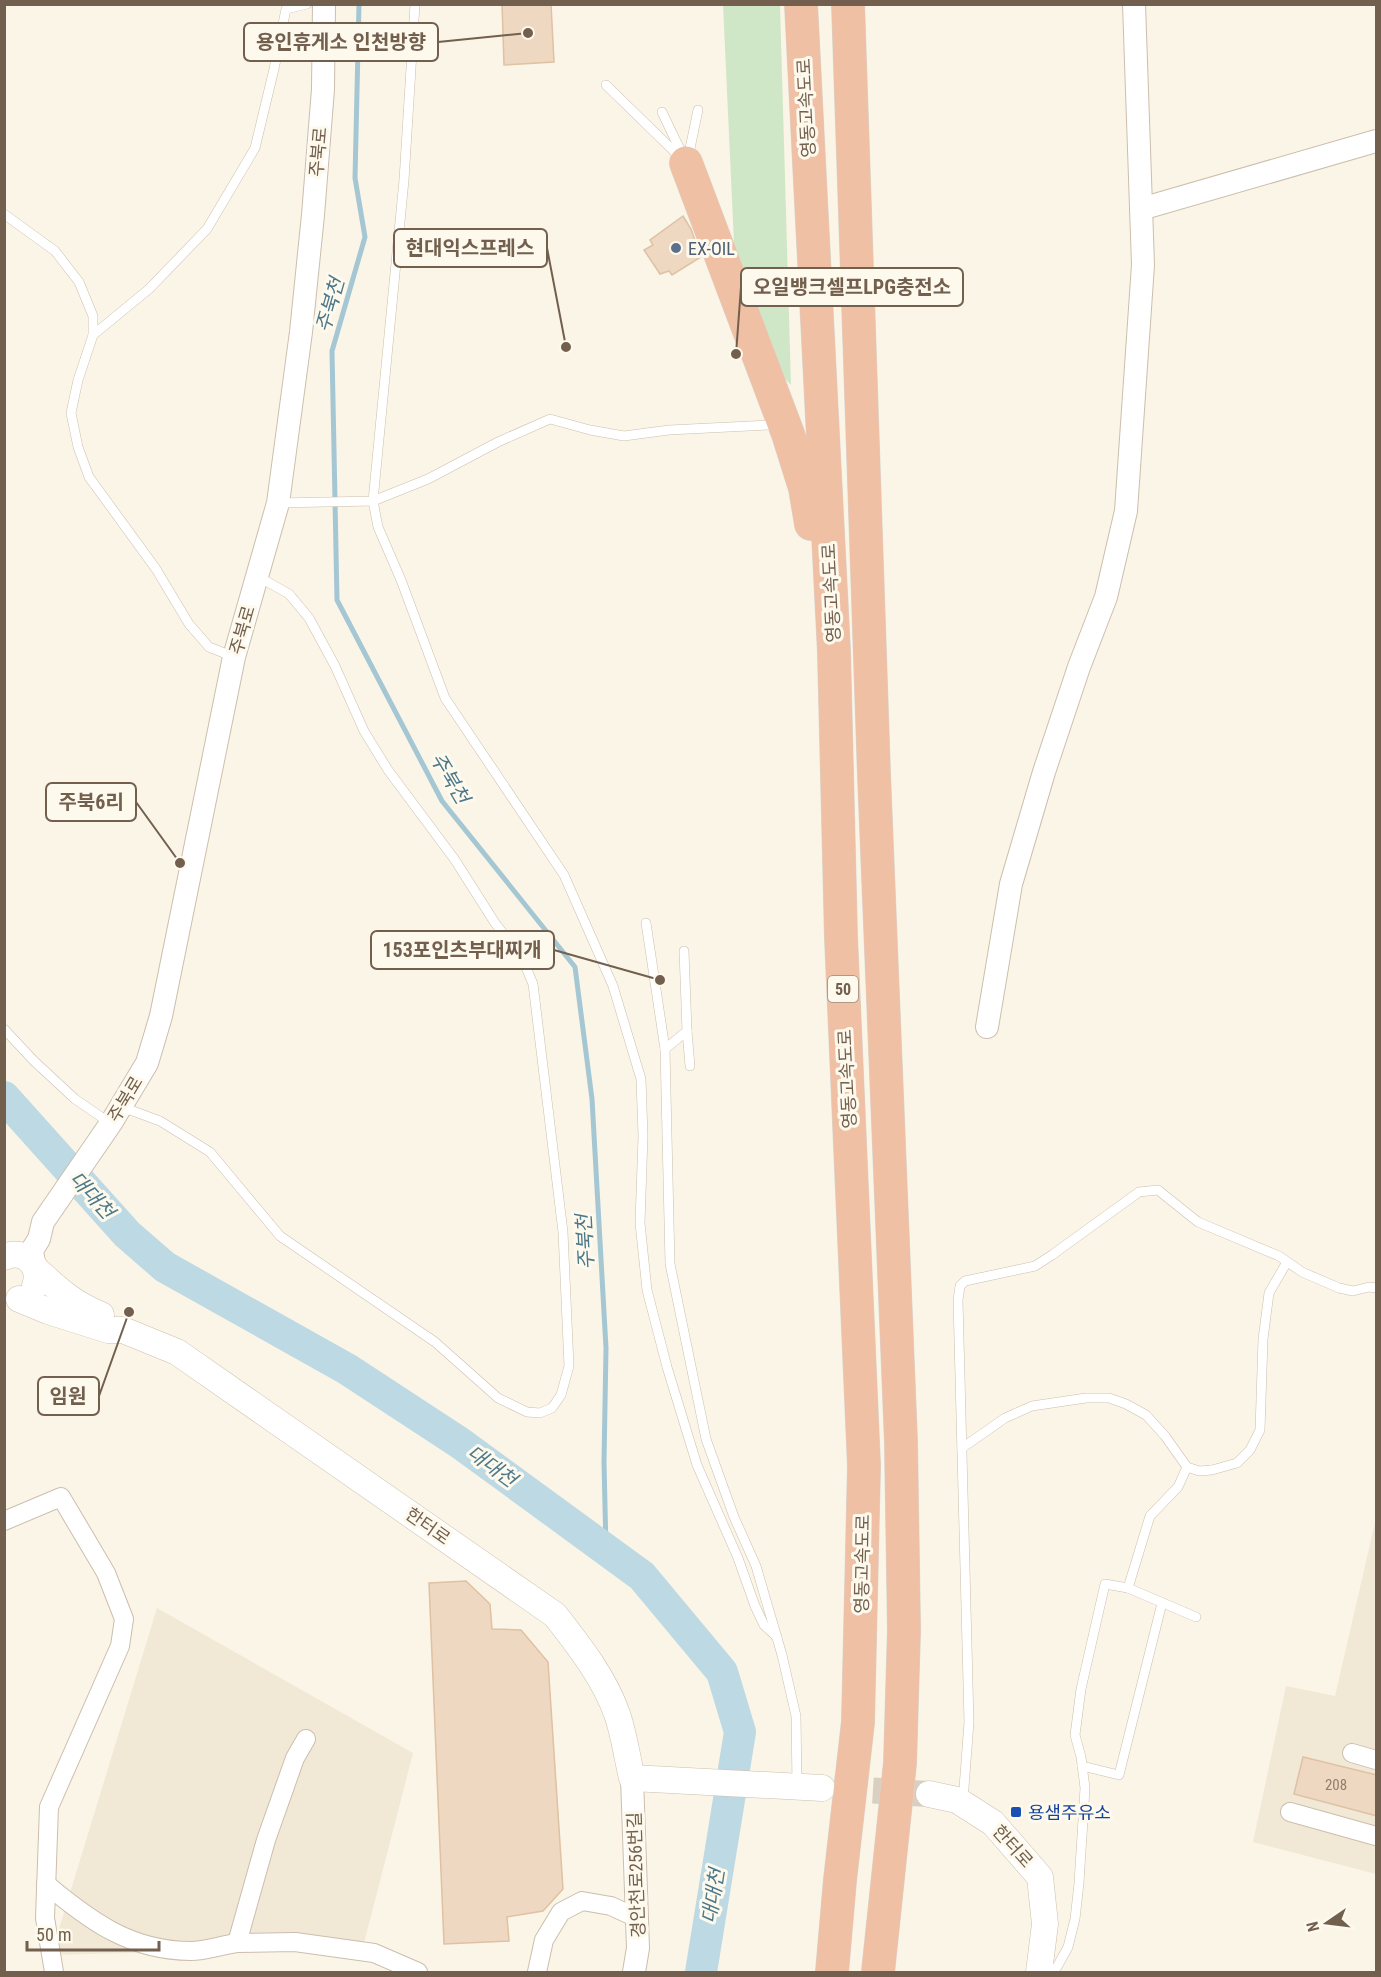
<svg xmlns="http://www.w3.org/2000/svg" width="1381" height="1977" font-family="'Roboto Condensed','Noto Sans KR',sans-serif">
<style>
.residential{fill:#f2e8d6}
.green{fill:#d0e7c7}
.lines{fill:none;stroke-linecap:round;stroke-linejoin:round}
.stream{stroke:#a4c7d3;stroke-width:5}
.river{stroke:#bdd9e3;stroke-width:32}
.building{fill:#eed8c1;stroke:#dfc1a3;stroke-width:1.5}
.secondary-tunnel{stroke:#d9d0c1;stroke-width:26;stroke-dasharray:26 13;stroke-linecap:butt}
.service-casing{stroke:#ccbeae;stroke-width:10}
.minor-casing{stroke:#ccbeae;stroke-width:20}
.tertiary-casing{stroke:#ccbeae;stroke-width:24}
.secondary-casing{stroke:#cebfac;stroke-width:27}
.motorway-casing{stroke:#dad5d1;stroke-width:34}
.service{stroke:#fff;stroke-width:9}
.minor{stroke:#fff;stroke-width:18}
.tertiary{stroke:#fff;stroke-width:22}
.secondary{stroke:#fff;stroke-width:26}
.motorway{stroke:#efc0a4;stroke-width:33}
.service-dot{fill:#5c6f8a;stroke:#fdf9ed;stroke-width:2}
.transit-dot{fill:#1a4fb4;stroke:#fdf9ed;stroke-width:2}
.labels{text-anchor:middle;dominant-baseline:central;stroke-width:6;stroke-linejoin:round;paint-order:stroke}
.number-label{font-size:15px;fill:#917d6b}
.shield{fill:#fdf9ed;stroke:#9c8d7e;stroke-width:1.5}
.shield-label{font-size:16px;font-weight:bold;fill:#725f4e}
.street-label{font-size:18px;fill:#725f4e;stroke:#fdf9ed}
.service-label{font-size:18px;fill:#4e5e75;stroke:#fdf9ed;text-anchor:start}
.transit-label{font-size:18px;fill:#164399;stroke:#fdf9ed;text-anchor:start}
.water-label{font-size:20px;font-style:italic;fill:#4c788a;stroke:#fdf9ed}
.leader{fill:none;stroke:#725f4e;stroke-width:2}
.callout-dot{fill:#725f4e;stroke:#fdf9ed;stroke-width:2}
.callout{fill:#fdf9ed;stroke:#725f4e;stroke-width:2}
.callout-label{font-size:20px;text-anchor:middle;font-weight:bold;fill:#725f4e}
</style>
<rect width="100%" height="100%" fill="#fbf5e7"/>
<g class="residential">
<path d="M1376 1518V1874L1253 1842 1286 1686 1335 1696Z"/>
<path d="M157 1608 413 1753 363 1947 51 1955Z"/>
</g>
<path class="green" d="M723 5H780L791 385 781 375 735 265Z"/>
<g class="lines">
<path class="stream" d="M359 4 355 178 365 237 332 351 337 600 442 801 575 967 592 1099 606 1348 604 1462 606 1550"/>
<path class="river" d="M4 1097 127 1234 165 1267 347 1369 460 1443 642 1576 722 1672 740 1732 701 1972"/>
</g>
<g class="building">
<path d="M502 4H551L554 62 504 65Z"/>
<path d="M683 216 691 229 701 257 672 275 669 271 660 274 644 250 653 245 650 240Z"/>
<path d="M466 1581 490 1604 492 1629 521 1630 548 1662 563 1889 543 1911 507 1917 509 1941 444 1944 429 1583Z"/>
<path d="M1303 1757 1377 1775V1816L1294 1794Z"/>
</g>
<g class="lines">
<path class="secondary-tunnel" d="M834 1788 929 1794"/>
<defs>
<g id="service">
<path d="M415 4 404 180 373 501 378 527 401 580 445 698 564 875 613 986 641 1079 643 1136 640 1223 647 1290 667 1367 697 1465 738 1558 755 1606 764 1625 777 1637"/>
<path d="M606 85 683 160"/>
<path d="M662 112 684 158"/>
<path d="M688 158 698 110"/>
<path d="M4 214 55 251 79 282 93 316V335L78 380 71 413 78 447 89 477 156 569 189 624 209 647 234 657"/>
<path d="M93 335 149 289 207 229 255 148 274 69 286 9 307 4"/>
<path d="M279 503 373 501 428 479 498 442 550 419 590 430 624 436 669 430 769 425"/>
<path d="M646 923 665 1049 670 1264 706 1439 734 1517 756 1566 782 1655 796 1716 797 1784"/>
<path d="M4 1029 34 1061 75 1099 110 1123"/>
<path d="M687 1031 690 1066"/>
<path d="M665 1049 687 1031 684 951"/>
<path d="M122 1107 160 1121 210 1152 280 1236 435 1342 498 1398 527 1412 540 1413 552 1408 561 1395 569 1366 563 1232 533 984 522 958 495 923 455 860 388 770 364 731 335 666 309 618 289 594 257 576"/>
<path d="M962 1448 1005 1418 1032 1406 1086 1398H1109L1126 1404 1146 1415 1165 1436 1187 1467"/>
<path d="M1128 1588 1196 1617"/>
<path d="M1082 1766 1119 1775 1162 1603"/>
<path d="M963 1801 969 1722 958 1300 960 1286 965 1281 1035 1266 1052 1255 1139 1192 1158 1190 1198 1222 1279 1256 1302 1272 1339 1288 1353 1291 1369 1287 1376 1288"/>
<path d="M1051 1972 1057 1967 1068 1947 1075 1919 1079 1883 1085 1788 1081 1757 1075 1735 1081 1689 1105 1584 1128 1588 1150 1516 1178 1487 1187 1467 1199 1471 1212 1470 1237 1463 1250 1450 1260 1430 1263 1339 1269 1293 1287 1262"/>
</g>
<g id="minor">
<path d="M4 1521 61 1497 106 1573 124 1619 120 1646 49 1807 45 1918 54 1972"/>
<path d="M306 1739 295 1758 266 1840 237 1943 295 1942 374 1953 418 1972"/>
<path d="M1352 1753 1376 1760"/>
<path d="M1290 1812 1376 1836"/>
<path d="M46 1884C90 1921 131 1951 191 1951 205 1951 222 1945 237 1943"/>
<path d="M537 1972 544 1940 561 1912 582 1901 611 1906 637 1918"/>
</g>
<g id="tertiary">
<path d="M1141 209 1376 141"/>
<path d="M987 1027 1011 884 1044 772 1079 667 1106 597 1126 511 1143 265 1134 4"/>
<path d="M34 1263 32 1250 39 1239 43 1222 111 1123 147 1063 161 1016 234 657 278 503 301 332 313 215 323 89 324 4"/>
<path d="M632 1778 638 1948 634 1972"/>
</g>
<g id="secondary">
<path d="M4 1257C25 1248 42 1266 35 1286"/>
<path d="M37 1270C61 1292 71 1302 101 1315"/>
<path d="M19 1299 48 1311 108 1330H123L177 1352 555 1615C579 1646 604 1677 617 1714 624 1734 627 1757 632 1778L822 1788"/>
<path d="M929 1794 957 1800 993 1823 1040 1877 1045 1924 1039 1972"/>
</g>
<g id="motorway">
<path d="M801 4 834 652 841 937 864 1466 858 1722 840 1880 832 1972"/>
<path d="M848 4 874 775 901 1442 904 1630 900 1763 878 1972"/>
<path d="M686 163 788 434 805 488 811 524"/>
</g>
</defs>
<use href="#service" class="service-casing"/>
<use href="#minor" class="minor-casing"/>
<use href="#tertiary" class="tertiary-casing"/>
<use href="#secondary" class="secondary-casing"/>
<use href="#motorway" class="motorway-casing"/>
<use href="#service" class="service"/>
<use href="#minor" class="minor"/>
<use href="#tertiary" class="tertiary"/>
<use href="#secondary" class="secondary"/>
<use href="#motorway" class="motorway"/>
</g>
<circle class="service-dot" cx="676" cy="248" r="6"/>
<rect class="transit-dot" x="1010" y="1806" width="12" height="12" rx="3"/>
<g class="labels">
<g class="number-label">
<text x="1336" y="1785">208</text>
</g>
<rect class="shield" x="828" y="976" width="30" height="26" rx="4.5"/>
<g class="shield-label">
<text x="843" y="989">50</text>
</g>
<g class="street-label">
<text transform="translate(806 108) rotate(-93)">영동고속도로</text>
<text transform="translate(318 152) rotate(-85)">주북로</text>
<text transform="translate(831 593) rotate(-93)">영동고속도로</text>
<text transform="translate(242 630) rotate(-74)">주북로</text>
<text transform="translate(847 1079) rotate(-93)">영동고속도로</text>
<text transform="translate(125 1099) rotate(-59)">주북로</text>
<text transform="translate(428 1526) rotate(35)">한터로</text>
<text transform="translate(862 1564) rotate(-89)">영동고속도로</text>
<text transform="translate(1013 1846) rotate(48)">한터로</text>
<text transform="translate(636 1875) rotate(-92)">경안천로256번길</text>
</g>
<g class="service-label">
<text x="688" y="248">EX-OIL</text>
</g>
<g class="transit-label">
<text x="1028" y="1812">용샘주유소</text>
</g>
<g class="water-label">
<text transform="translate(330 305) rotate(-74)">주북천</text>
<text transform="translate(450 778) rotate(59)">주북천</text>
<text transform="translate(92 1195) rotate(48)">대대천</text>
<text transform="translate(585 1242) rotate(-93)">주북천</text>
<text transform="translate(492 1466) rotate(36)">대대천</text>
<text transform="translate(713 1896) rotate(-81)">대대천</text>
</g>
</g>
<path class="leader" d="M528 33L438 42M566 347L547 248M736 354L741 287M180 863L136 802M660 980L554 950M129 1312L99 1396"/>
<g class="callout-dot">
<circle cx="528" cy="33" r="6"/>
<circle cx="566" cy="347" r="6"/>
<circle cx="736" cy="354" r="6"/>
<circle cx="180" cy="863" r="6"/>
<circle cx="660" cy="980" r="6"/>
<circle cx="129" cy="1312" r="6"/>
</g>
<g class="callout">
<rect x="244" y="23" width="194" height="38" rx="6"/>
<rect x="394" y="229" width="153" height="38" rx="6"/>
<rect x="741" y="268" width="222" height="38" rx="6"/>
<rect x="46" y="783" width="90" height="38" rx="6"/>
<rect x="371" y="931" width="183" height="38" rx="6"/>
<rect x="38" y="1377" width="61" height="38" rx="6"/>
</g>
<g class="callout-label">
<text x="341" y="49">용인휴게소 인천방향</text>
<text x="470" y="255">현대익스프레스</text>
<text x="852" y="294">오일뱅크셀프LPG충전소</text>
<text x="91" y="809">주북6리</text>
<text x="462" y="957">153포인츠부대찌개</text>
<text x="68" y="1403">임원</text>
</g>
<rect width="1381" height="1977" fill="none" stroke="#725f4e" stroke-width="12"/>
<g transform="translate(1327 1923) rotate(256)" stroke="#fdf9ed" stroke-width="4.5" paint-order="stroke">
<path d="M0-4.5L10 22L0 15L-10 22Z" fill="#725f4e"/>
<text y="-9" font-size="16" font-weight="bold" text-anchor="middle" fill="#725f4e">N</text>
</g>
<path d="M27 1941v9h132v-9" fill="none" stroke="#725f4e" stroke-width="3"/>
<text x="36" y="1941" font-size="18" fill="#725f4e" stroke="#fdf9ed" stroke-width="4.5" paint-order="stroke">50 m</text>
</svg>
